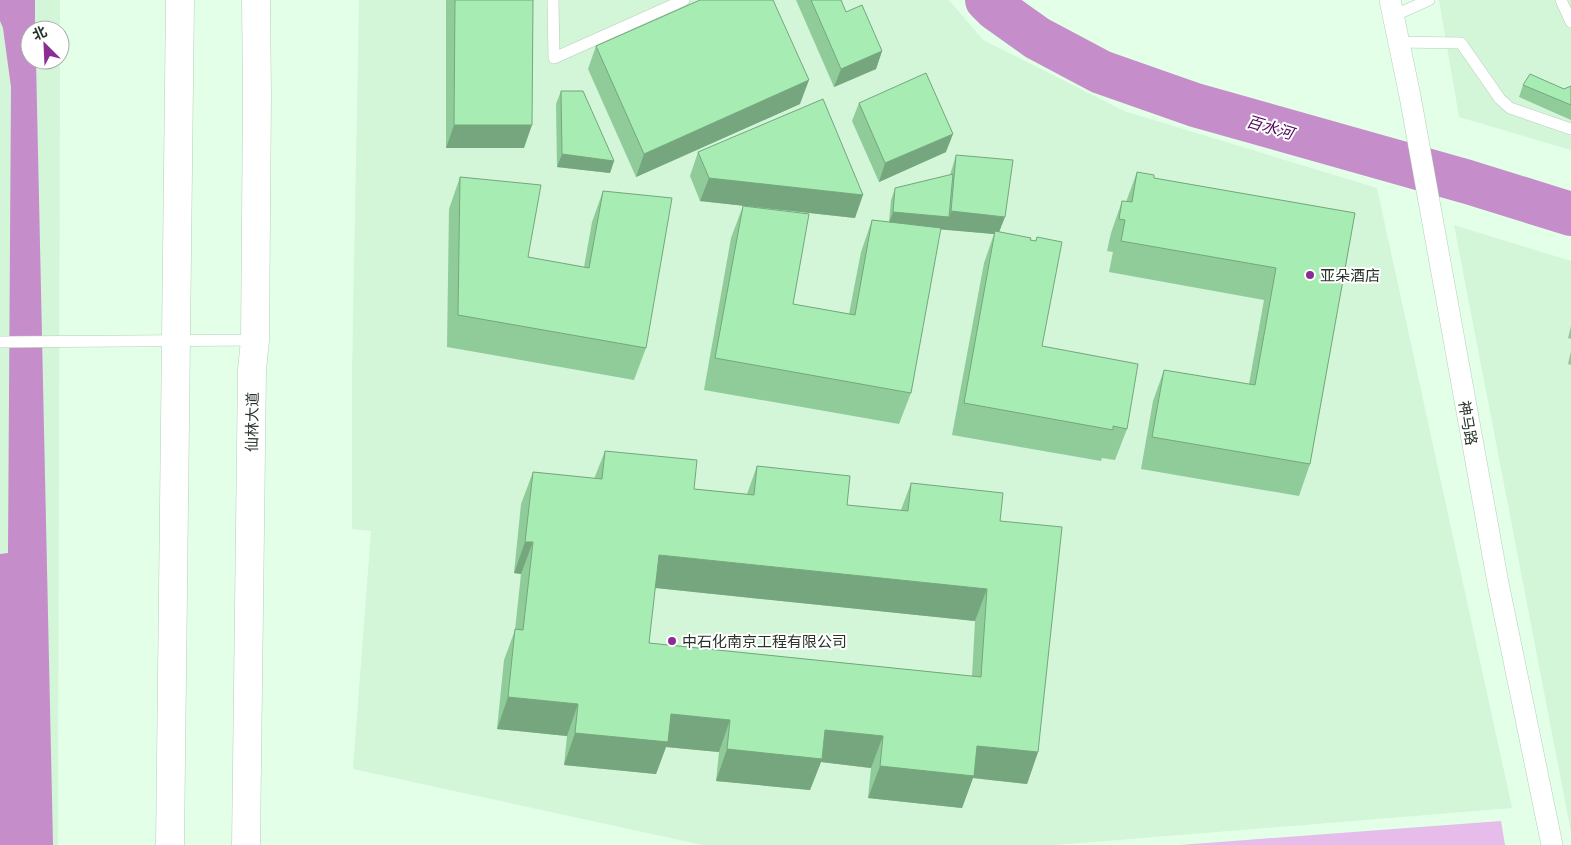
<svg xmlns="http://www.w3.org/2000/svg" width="1571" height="845" font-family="Lora,'Noto Sans SC',serif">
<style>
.built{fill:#d3f5d8}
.green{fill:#e6bcea}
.water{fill:#c58dca}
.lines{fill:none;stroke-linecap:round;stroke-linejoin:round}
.river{stroke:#c58dca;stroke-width:44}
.service-casing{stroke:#b5cfb9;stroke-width:12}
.minor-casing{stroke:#b5cfb9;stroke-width:22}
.primary-casing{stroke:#b5cfb9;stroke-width:29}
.service{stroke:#fff;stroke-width:11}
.minor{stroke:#fff;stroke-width:21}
.primary{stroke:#fff;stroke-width:28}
.wall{fill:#90cc9a;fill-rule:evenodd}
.shaded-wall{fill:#75a67d}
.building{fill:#a7edb3;stroke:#75a67d;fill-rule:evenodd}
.poi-dot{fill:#8c2d96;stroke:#fff;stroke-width:2}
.labels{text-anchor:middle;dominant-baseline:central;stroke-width:4;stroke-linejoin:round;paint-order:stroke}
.poi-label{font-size:15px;fill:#28332a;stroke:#fff;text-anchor:start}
.street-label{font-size:15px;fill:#28332a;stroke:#fff}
.water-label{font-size:16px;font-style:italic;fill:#510b58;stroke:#fff}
</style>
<rect width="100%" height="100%" fill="#e3ffe7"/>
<g class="built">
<path d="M0 0H60V30H30V60H60L58 845H0Z"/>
<path d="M359 0H949L983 40 1124 111 1377 188 1512 808 1056 845H703L353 769 371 531 352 529V375Z"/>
<path d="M1439 0H1571V150L1459 117Z"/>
<path d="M1454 225 1571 261V832Z"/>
</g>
<path class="green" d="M1501 821 1505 845H1180Z"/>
<path class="water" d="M0 0H35V30H30V60H36L53 845H0V554L8 553 11 87 3 28 0 21Z"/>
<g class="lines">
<path class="river" d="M987 0 995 8 1037 38 1101 72 1195 105 1468 182 1571 214"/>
<defs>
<g id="service">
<path d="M553 0 554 58 684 0"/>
<path d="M1561 0 1571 22"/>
<path d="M1393 16 1429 0"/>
<path d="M1398 42 1461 43 1500 99 1510 108 1571 129"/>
<path d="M0 342 255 340"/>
</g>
<path id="minor" d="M1390 0 1410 96 1498 583 1552 845"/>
<g id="primary">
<path d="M170 845 180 0"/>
<path d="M246 845 252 370 255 340 257 96 256 0"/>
</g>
</defs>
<use href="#service" class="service-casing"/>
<use href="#minor" class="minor-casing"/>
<use href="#primary" class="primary-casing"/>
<use href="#service" class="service"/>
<use href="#minor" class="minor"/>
<use href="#primary" class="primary"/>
</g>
<g class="wall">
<path d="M446 0H533L524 148H446Z"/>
<path d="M796 0H841L846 12 882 51 876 69 834 87Z"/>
<path d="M596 46 800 104 636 177 588 69Z"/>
<path d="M1523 85 1564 89 1571 86V120L1519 97Z"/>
<path d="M561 91 614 161 610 173 557 167 556 104Z"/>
<path d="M859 103 946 152 879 182 852 121Z"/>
<path d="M698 152 855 218 700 201 690 176Z"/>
<path d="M956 155 999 232 1036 241 1037 237 1042 346 1127 429 1115 460 1102 458 1101 461 952 435 984 263 994 234 940 229 911 393 899 424 704 390 731 238 743 206 793 304 849 314 861 252 872 220 889 222 891 200 895 188 950 175Z"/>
<path d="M1137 172 1154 178 1355 213 1310 464 1299 496 1141 469 1153 401 1164 370 1249 384 1264 300 1109 272 1113 252 1107 251 1111 233 1122 201 1126 202Z"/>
<path d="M460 177 528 257 584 267 592 222 603 191 646 348 634 380 447 347 449 209Z"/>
<path d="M1571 326V339L1568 338Z"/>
<path d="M1571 351V365L1568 364Z"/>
<path d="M605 451 694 489 747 494 757 466 847 505 901 510 911 483 1000 521 1038 752 1027 784 973 778 962 808 868 798 871 768 821 762 810 790 716 781 719 752 666 747 656 774 564 765 567 736 497 729 504 660 515 630 521 574 514 573 521 504 533 472 594 479ZM655 588 975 621 972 676 649 643Z"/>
</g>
<g class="shaded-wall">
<path d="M882 51 876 69 834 87 841 69Z"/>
<path d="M809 80 800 104 636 177 644 154Z"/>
<path d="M454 125H532L524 148H446Z"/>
<path d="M953 134 946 152 879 182 885 163Z"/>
<path d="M562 154 614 161 610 173 557 167Z"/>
<path d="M709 178 863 195 855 218 700 201Z"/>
<path d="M951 211 1005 217 998 235 995 231 994 234 888 225 893 212 949 217Z"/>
<path d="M525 542H533L521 574 514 573Z"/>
<path d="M659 555 987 589 975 621 647 587Z"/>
<path d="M508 697 578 704 567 736 497 729Z"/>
<path d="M671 714 730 720 719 752 666 747 656 774 564 765 575 733Z"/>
<path d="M825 730 883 736 871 768 821 762 810 790 716 781 727 749Z"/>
<path d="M977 746 1038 752 1027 784 973 778 962 808 868 798 880 766Z"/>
</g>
<g class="building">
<path d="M455 0H533L532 125H454Z"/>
<path d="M700 0H773L809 80 644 154 596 46Z"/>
<path d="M811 0H841L846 12 862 5 882 51 841 69Z"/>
<path d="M926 73 953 134 885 163 859 103Z"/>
<path d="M1530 74 1564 89 1571 86V105L1523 85Z"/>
<path d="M561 91H583L614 161 562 154Z"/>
<path d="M823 99 863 195 709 178 698 152Z"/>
<path d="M956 155 1013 160 1005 217 951 211Z"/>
<path d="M1137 172 1154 175V178L1355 213 1310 464 1152 437 1164 370 1255 385 1276 268 1121 241 1125 220 1119 219 1122 201 1132 202Z"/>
<path d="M953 174 949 217 893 212 895 188Z"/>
<path d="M460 177 541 185 528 257 589 268 603 191 672 198 646 348 458 315Z"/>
<path d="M743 206 809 214 793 304 855 315 872 220 941 228 911 393 715 358Z"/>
<path d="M995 231 1031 238 1030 240 1036 241 1037 237 1062 242 1042 346 1138 364 1127 429 1113 426V430L964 403Z"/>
<path d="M605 451 697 460 694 489 754 495 757 466 850 476 847 505 908 511 911 483 1003 493 1000 521 1062 527 1038 752 977 746 974 776 880 766 883 736 825 730 822 759 727 749 730 720 671 714 668 742 575 733 578 704 508 697 515 629 523 630 533 542H525L533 472 602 479ZM659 555 987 589 981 677 649 643Z"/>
</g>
<g class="poi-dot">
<circle cx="1310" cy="275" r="5"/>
<circle cx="672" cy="641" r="5"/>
</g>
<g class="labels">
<g class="poi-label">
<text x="1320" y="275">亚朵酒店</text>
<text x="682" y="641">中石化南京工程有限公司</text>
</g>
<g class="street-label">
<text transform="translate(252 422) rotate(-89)">仙林大道</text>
<text transform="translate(1468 423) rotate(80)">神马路</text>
</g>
<g class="water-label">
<text transform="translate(1270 127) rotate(16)">百水河</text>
</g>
</g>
<g transform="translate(45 45) rotate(336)"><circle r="24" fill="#ffffff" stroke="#a9adaa"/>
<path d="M0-4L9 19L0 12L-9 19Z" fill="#8c2d96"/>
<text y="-8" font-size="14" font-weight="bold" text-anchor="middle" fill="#28332a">北</text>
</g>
</svg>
